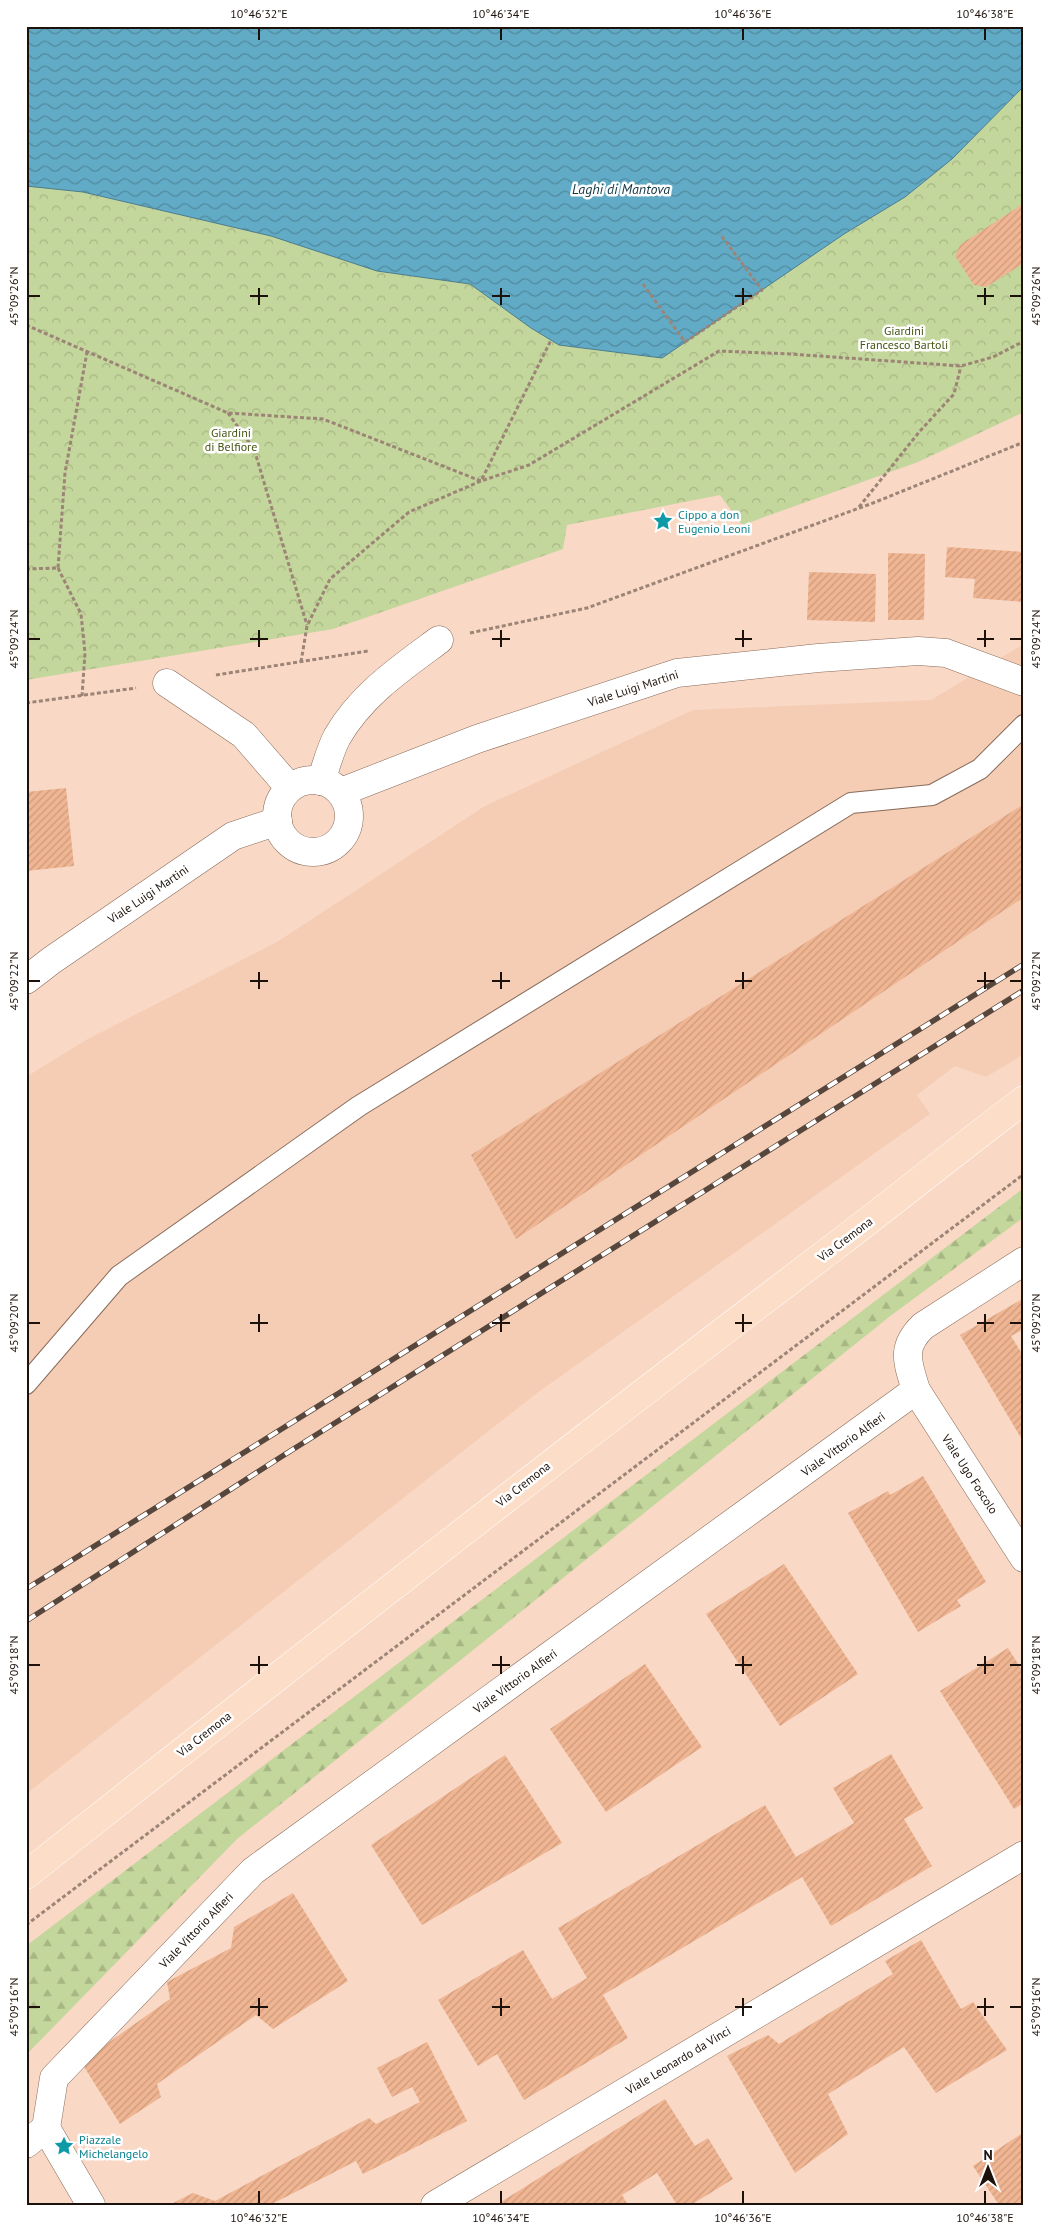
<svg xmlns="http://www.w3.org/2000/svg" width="1050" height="2231" font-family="'PT Sans',sans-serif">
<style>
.built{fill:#f5cdb5}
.forest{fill:url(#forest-firs)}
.park{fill:url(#park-crowns)}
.water{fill:url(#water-waves);stroke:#4d7d8e}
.building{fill:url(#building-hatch)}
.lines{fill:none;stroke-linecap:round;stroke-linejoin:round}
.lane-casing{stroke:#886b5a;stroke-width:22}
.street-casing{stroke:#886b5a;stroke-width:29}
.primary-casing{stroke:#fff;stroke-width:29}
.path{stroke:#9c8476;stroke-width:3;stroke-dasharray:4 2.5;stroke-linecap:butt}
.lane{stroke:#fff;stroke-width:20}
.street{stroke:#fff;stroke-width:28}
.primary{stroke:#fcdec8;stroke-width:28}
.rail-casing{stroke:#57463c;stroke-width:5.5}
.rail{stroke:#fff;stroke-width:4;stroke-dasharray:11;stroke-linecap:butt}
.ticks{fill:none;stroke:#1d120b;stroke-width:2}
.labels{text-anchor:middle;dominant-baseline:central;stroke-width:5;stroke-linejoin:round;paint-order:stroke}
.park-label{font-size:12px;fill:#455513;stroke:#fff}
.culture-label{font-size:12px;fill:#0d838f;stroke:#fff;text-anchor:start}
.street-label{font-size:12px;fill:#1d120b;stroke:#fff}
.water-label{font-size:14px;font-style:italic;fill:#153744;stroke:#fff}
.neatline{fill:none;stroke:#1d120b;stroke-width:2}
.ticks-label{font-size:12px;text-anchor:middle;fill:#1d120b}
</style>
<defs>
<pattern id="forest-firs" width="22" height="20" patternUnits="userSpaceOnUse" patternTransform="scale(1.25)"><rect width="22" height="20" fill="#c3d69b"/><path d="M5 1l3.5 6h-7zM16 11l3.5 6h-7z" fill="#a7b784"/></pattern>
<pattern id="park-crowns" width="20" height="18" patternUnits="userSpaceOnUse" patternTransform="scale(1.25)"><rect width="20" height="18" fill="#c3d69b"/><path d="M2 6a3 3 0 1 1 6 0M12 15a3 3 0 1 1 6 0" fill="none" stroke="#a7b784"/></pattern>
<pattern id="water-waves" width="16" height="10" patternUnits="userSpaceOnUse" patternTransform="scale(1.25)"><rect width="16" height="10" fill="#62abc6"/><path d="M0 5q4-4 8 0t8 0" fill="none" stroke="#508a9f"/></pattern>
<pattern id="building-hatch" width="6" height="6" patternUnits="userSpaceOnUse" patternTransform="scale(1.25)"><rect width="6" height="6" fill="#f0b592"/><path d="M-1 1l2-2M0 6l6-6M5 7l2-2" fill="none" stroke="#cd9b7d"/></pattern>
</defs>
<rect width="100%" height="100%" fill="#f9d8c5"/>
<path class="built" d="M1024 644V1054L986 1077 955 1066 917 1095 930 1114 537 1393 26 1794V1077L86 1040 277 942 485 806 693 710 931 700Z"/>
<path class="forest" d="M1024 1188V1217L889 1317 237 1839 26 2055V1946Z"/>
<path class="park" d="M26 26H1024V412L918 462 742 525 720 495 567 525 563 549 333 629 26 680Z"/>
<path class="water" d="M26 26H1024V86L952 159 905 197 844 234 662 358 559 345 531 328 470 284 377 271 271 236 83 192 26 186Z"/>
<g class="building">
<path d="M1024 203V263L986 287 974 285 955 256 960 245Z"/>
<path d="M947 547 1024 552V602L973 598 975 579 945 577Z"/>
<path d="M888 553 925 554 924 620H888Z"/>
<path d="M809 572 876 574 875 622 807 620Z"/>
<path d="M66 788 74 866 26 871V792Z"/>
<path d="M1024 804V897L516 1239 471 1155Z"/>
<path d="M1024 1298V1329L1011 1336 1024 1357V1443L960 1335Z"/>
<path d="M923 1476 986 1582 957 1600 961 1606 918 1632 848 1513 888 1491 890 1495Z"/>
<path d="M784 1564 858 1674 780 1726 706 1614Z"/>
<path d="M1008 1648 1024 1673V1803L1014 1809 940 1691Z"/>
<path d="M645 1664 702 1747 606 1812 550 1729Z"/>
<path d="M891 1754 923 1808 904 1819 932 1866 831 1926 802 1877 603 1995 628 2038 524 2100 497 2054 478 2066 438 2000 523 1950 552 1999 587 1978 558 1928 765 1805 796 1857 854 1823 833 1788Z"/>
<path d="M505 1755 562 1843 422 1925 371 1845Z"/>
<path d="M293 1893 348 1981 273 2029 256 2015 157 2084 161 2097 120 2124 81 2062 170 1999 167 1982 231 1948 234 1927Z"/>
<path d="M921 1940 961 2009 973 2002 1007 2050 936 2093 904 2047 828 2094 848 2134 795 2173 727 2056 768 2035 779 2044 893 1974 885 1961Z"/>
<path d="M427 2042 467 2121 363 2174 356 2161 270 2205H169L193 2193 215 2201 369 2118 376 2124 420 2102 412 2087 392 2097 377 2068Z"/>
<path d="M665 2099 695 2146 708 2138 733 2179 691 2205H677L657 2173 622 2195 628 2205H496Z"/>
<path d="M1024 2132V2205H999L973 2166Z"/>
</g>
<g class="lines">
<defs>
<path id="lane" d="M26 1384 119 1276 359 1106 851 803 932 795 980 769 1024 725"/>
<g id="street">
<path d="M167 683 244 735 290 788"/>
<circle cx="313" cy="816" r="36"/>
<path d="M321 781C326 767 330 750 337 737 361 695 401 668 439 640"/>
<path d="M341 792 477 739 677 673 818 658 918 651 946 653 1024 682"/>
<path d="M26 980 52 960 233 836 278 821"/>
<path d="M1024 1261 923 1326C900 1348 908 1363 916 1390L1024 1558"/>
<path d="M46 2128 91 2205"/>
<path d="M26 2144 46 2128 54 2078 253 1871 916 1390"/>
<path d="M435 2205 1024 1855"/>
</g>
<path id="primary" d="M26 1875C295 1662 565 1451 838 1244 900 1197 961 1147 1024 1100"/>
</defs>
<use href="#lane" class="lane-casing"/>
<use href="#street" class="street-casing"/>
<use href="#primary" class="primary-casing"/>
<g class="path">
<path d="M643 284 685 342 762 290 720 234"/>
<path d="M26 325 228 413 323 419 481 481 551 340"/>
<path d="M228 413 254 449 307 625"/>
<path d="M859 507 920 431 954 394 961 366"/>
<path d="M58 568 81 614 85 653 82 696"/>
<path d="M26 569 58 568 65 473 87 352"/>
<path d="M470 633 587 608 873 503 1024 442"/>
<path d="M301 662 307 626 330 579 409 512 481 481 529 465 719 351 790 354 961 366 993 357 1024 341"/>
<path d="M216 675 368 651"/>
<path d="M26 703 136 688"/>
<path d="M26 1925 1024 1174"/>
</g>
<use href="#lane" class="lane"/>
<use href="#street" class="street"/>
<use href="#primary" class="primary"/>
<defs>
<g id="rail">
<path d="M26 1589 1024 964"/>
<path d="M26 1621 284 1455 1024 990"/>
</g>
</defs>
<use href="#rail" class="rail-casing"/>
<use href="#rail" class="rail"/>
</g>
<path class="ticks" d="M259 28V40M501 28V40M743 28V40M985 28V40M259 288V305M501 288V305M743 288V305M985 288V305M28 296H40M250 296H268M492 296H510M735 296H752M977 296H994M1010 296H1022M259 630V647M501 630V647M743 630V647M985 630V647M28 639H40M250 639H268M492 639H510M735 639H752M977 639H994M1010 639H1022M259 972V989M501 972V989M743 972V989M985 972V989M28 981H40M250 981H268M492 981H510M735 981H752M977 981H994M1010 981H1022M259 1314V1332M501 1314V1332M743 1314V1332M985 1314V1332M28 1323H40M250 1323H268M492 1323H510M735 1323H752M977 1323H994M1010 1323H1022M259 1656V1674M501 1656V1674M743 1656V1674M985 1656V1674M28 1665H40M250 1665H268M492 1665H510M735 1665H752M977 1665H994M1010 1665H1022M259 1998V2016M501 1998V2016M743 1998V2016M985 1998V2016M28 2007H40M250 2007H268M492 2007H510M735 2007H752M977 2007H994M1010 2007H1022M259 2191V2204M501 2191V2204M743 2191V2204M985 2191V2204"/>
<defs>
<symbol id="sight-bare" viewBox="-9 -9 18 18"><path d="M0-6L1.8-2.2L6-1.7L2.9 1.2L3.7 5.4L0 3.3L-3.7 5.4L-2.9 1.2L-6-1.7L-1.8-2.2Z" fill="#0f9aa8" stroke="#fff" stroke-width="2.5" paint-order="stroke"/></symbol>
</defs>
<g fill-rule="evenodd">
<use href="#sight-bare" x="649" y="507" width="28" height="28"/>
<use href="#sight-bare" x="50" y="2132" width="28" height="28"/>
</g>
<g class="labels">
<g class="park-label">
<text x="904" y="330">Giardini<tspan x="904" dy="14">Francesco Bartoli</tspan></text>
<text x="231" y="432">Giardini<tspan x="231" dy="14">di Belfiore</tspan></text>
</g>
<g class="culture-label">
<text x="678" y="514">Cippo a don<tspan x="678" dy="14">Eugenio Leoni</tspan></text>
<text x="79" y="2139">Piazzale<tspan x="79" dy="14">Michelangelo</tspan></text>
</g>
<g class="street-label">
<text transform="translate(633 688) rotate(-18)">Viale Luigi Martini</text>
<text transform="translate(148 894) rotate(-34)">Viale Luigi Martini</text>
<text transform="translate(845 1239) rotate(-37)">Via Cremona</text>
<text transform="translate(843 1444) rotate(-36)">Viale Vittorio Alfieri</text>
<text transform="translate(970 1474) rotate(57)">Viale Ugo Foscolo</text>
<text transform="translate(523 1484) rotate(-38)">Via Cremona</text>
<text transform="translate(515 1681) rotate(-36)">Viale Vittorio Alfieri</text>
<text transform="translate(204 1734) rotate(-38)">Via Cremona</text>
<text transform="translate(196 1930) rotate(-46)">Viale Vittorio Alfieri</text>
<text transform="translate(678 2060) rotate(-31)">Viale Leonardo da Vinci</text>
</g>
<g class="water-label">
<text x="621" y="189">Laghi di Mantova</text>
</g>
</g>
<rect width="1050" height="2231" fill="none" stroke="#ffffff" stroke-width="55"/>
<g transform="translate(988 2168)" stroke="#ffffff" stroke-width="4" paint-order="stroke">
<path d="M0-4L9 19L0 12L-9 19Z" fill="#1d120b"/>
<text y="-8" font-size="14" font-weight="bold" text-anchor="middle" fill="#1d120b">N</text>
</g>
<rect x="28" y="28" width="994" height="2176" class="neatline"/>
<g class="ticks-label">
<text x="259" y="18">10°46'32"E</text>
<text x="501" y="18">10°46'34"E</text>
<text x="743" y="18">10°46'36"E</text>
<text x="985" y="18">10°46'38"E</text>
<text transform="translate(14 296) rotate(-90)" y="4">45°09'26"N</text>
<text transform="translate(1036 296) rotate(-90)" y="4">45°09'26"N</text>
<text transform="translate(14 639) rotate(-90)" y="4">45°09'24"N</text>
<text transform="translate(1036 639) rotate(-90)" y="4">45°09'24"N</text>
<text transform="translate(14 981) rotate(-90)" y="4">45°09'22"N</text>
<text transform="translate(1036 981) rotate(-90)" y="4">45°09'22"N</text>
<text transform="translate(14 1323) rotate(-90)" y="4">45°09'20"N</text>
<text transform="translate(1036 1323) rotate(-90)" y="4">45°09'20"N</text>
<text transform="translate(14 1665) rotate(-90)" y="4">45°09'18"N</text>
<text transform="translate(1036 1665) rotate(-90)" y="4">45°09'18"N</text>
<text transform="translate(14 2007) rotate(-90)" y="4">45°09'16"N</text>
<text transform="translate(1036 2007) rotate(-90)" y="4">45°09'16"N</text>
<text x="259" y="2222">10°46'32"E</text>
<text x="501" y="2222">10°46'34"E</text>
<text x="743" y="2222">10°46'36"E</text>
<text x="985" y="2222">10°46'38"E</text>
</g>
</svg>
